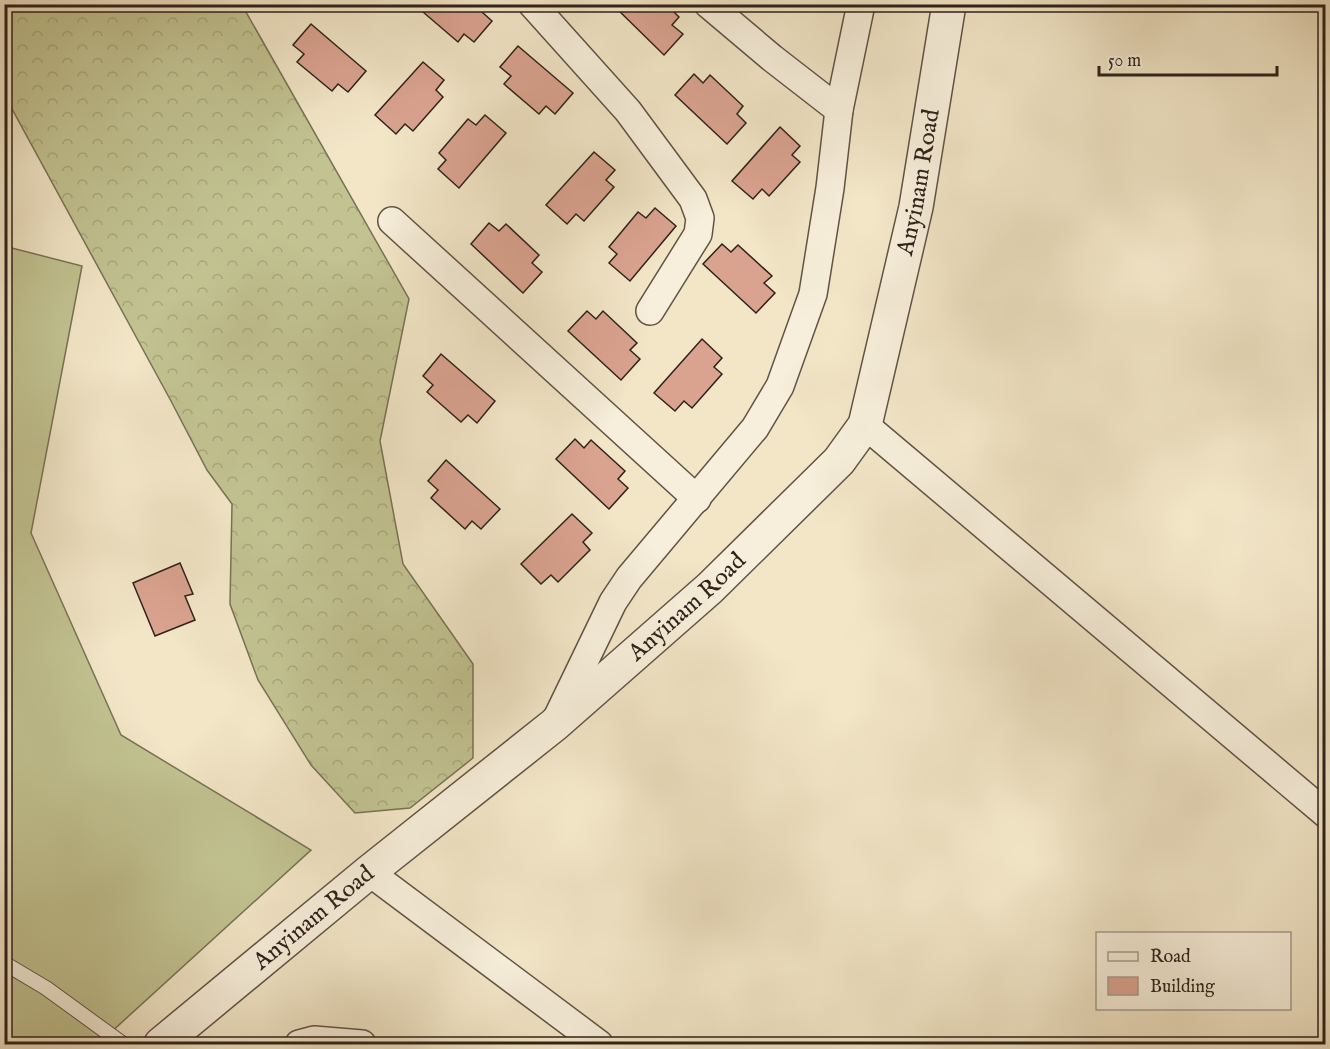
<svg xmlns="http://www.w3.org/2000/svg" width="1330" height="1049" font-family="'IM FELL English',serif">
<style>
.forest{fill:url(#forest-crowns);stroke:#787256;stroke-width:1.5}
.garden{fill:#c2c391;stroke:#787256;stroke-width:1.5}
.building{fill:#daa390;stroke:#2f221b;stroke-width:1.5}
.lines{fill:none;stroke-linecap:round;stroke-linejoin:round}
.service-casing{stroke:#605346;stroke-width:16}
.minor-casing{stroke:#605346;stroke-width:30}
.tertiary-casing{stroke:#605346;stroke-width:36}
.service{stroke:#f7efdb;stroke-width:14}
.minor{stroke:#f7efdb;stroke-width:27}
.tertiary{stroke:#f7efdb;stroke-width:33}
.labels{text-anchor:middle;dominant-baseline:central;stroke-width:4.5;stroke-linejoin:round;paint-order:stroke}
.street-label{font-size:24px;fill:#2f221b;stroke:#f7efdb}
</style>
<defs>
<pattern id="forest-crowns" width="20" height="18" patternUnits="userSpaceOnUse" patternTransform="scale(1.5)"><rect width="20" height="18" fill="#c2c391"/><path d="M2 6a3 3 0 1 1 6 0M12 15a3 3 0 1 1 6 0" fill="none" stroke="#a7a77c"/></pattern>
</defs>
<rect width="100%" height="100%" fill="#f2e6c7"/>
<filter id="stains"><feTurbulence type="fractalNoise" baseFrequency=".00333" numOctaves="4"/><feColorMatrix values="0 0 0 0 .2 0 0 0 0 .09 0 0 0 0 .02 0 0 0 .5 -.17"/></filter>
<radialGradient id="worn" r=".72"><stop offset=".6" stop-color="#630" stop-opacity="0"/><stop offset="1" stop-color="#630" stop-opacity=".3"/></radialGradient>
<path class="forest" d="M4 5H242L409 299 380 441 403 564 473 664V758L410 808 355 813 311 765 258 680 230 604 232 504 207 470 171 401 5 96Z"/>
<path class="garden" d="M4 246 82 266 31 533 121 735 311 850 98 1044H5Z"/>
<g class="building">
<path d="M429 4H473L492 21 474 42 464 34 458 42 423 12Z"/>
<path d="M612 4H666L679 17 672 25 683 34 664 55Z"/>
<path d="M311 24 366 71 348 92 338 84 332 91 297 62 304 54 293 45Z"/>
<path d="M518 46 573 93 555 114 546 106 539 114 504 84 511 76 500 67Z"/>
<path d="M423 62 444 80 436 90 443 97 413 131 405 124 396 134 375 115Z"/>
<path d="M694 74 703 83 710 75 743 106 737 114 746 123 727 144 675 95Z"/>
<path d="M485 115 506 133 459 188 438 169 446 160 439 153 468 119 476 125Z"/>
<path d="M780 127 800 146 792 155 800 162 769 196 762 189 753 199 732 181Z"/>
<path d="M594 152 615 170 606 180 614 187 584 221 576 214 567 224 546 205Z"/>
<path d="M655 208 676 226 630 281 609 263 617 254 609 247 638 212 646 218Z"/>
<path d="M489 223 499 231 506 224 539 255 532 263 542 272 523 293 471 244Z"/>
<path d="M722 244 731 252 738 245 772 276 764 283 775 293 756 313 703 264Z"/>
<path d="M587 311 596 319 603 311 637 343 630 350 640 359 621 380 568 331Z"/>
<path d="M702 339 722 358 714 367 722 374 692 408 684 401 675 411 654 393Z"/>
<path d="M441 354 495 401 477 423 468 415 461 422 427 392 433 385 423 376Z"/>
<path d="M575 439 584 448 591 440 625 471 618 479 628 488 609 509 556 459Z"/>
<path d="M446 460 500 509 481 529 472 521 465 529 431 498 438 490 428 481Z"/>
<path d="M572 514 592 533 583 542 590 550 558 582 551 575 541 584 521 564Z"/>
<path d="M180 563 193 594 185 596 195 620 155 636 133 583Z"/>
</g>
<g class="lines">
<defs>
<path id="service" d="M4 963 46 988 123 1044"/>
<g id="minor">
<path d="M532 4 628 111 693 199 700 218 698 234 650 311"/>
<path d="M708 4 772 58 839 110"/>
<path d="M392 221 697 499"/>
<path d="M865 425 1326 814"/>
<path d="M556 720 613 602 629 578 755 428 780 386 813 294 830 188 839 110 861 4"/>
<path d="M369 872 599 1044"/>
<path d="M299 1044 314 1040 362 1044"/>
</g>
<g id="tertiary">
<path id="s1" d="M161 1044 369 872 554 725 710 588 839 461 865 425 916 207 949 4"/>
</g>
</defs>
<use href="#service" class="service-casing"/>
<use href="#minor" class="minor-casing"/>
<use href="#tertiary" class="tertiary-casing"/>
<use href="#service" class="service"/>
<use href="#minor" class="minor"/>
<use href="#tertiary" class="tertiary"/>
</g>
<g class="labels">
<g class="street-label">
<text stroke="none"><textPath href="#s1" startOffset="1188">Anyinam Road</textPath></text>
<text stroke="none"><textPath href="#s1" startOffset="684">Anyinam Road</textPath></text>
<text stroke="none"><textPath href="#s1" startOffset="198">Anyinam Road</textPath></text>
</g>
</g>
<rect width="1330" height="1049" fill="none" stroke="#f2e6c7" stroke-width="24"/>
<rect x="6" y="6" width="1318" height="1037" fill="none" stroke="#2f221b" stroke-width="3"/>
<rect x="12" y="12" width="1306" height="1025" fill="none" stroke="#2f221b" stroke-width="1.5"/>
<rect x="1096" y="932" width="195" height="78" fill="#f7efdb" stroke="#a79d8e" stroke-width="1.5"/>
<rect x="1108" y="952" width="30" height="9" fill="#f7efdb" stroke="#a79d8e" stroke-width="1.5"/>
<text x="1150" y="962" font-size="18" fill="#2f221b">Road</text>
<rect x="1108" y="977" width="30" height="18" fill="#daa390" stroke="#a79d8e" stroke-width="1.5"/>
<text x="1150" y="992" font-size="18" fill="#2f221b">Building</text>
<path d="M1099 66v9h178v-9" fill="none" stroke="#2f221b" stroke-width="3"/>
<text x="1108" y="66" font-size="18" fill="#2f221b" stroke="#f7efdb" stroke-width="4.5" paint-order="stroke">50 m</text>
<rect width="100%" height="100%" filter="url(#stains)"/>
<rect width="100%" height="100%" fill="url(#worn)"/>
</svg>
